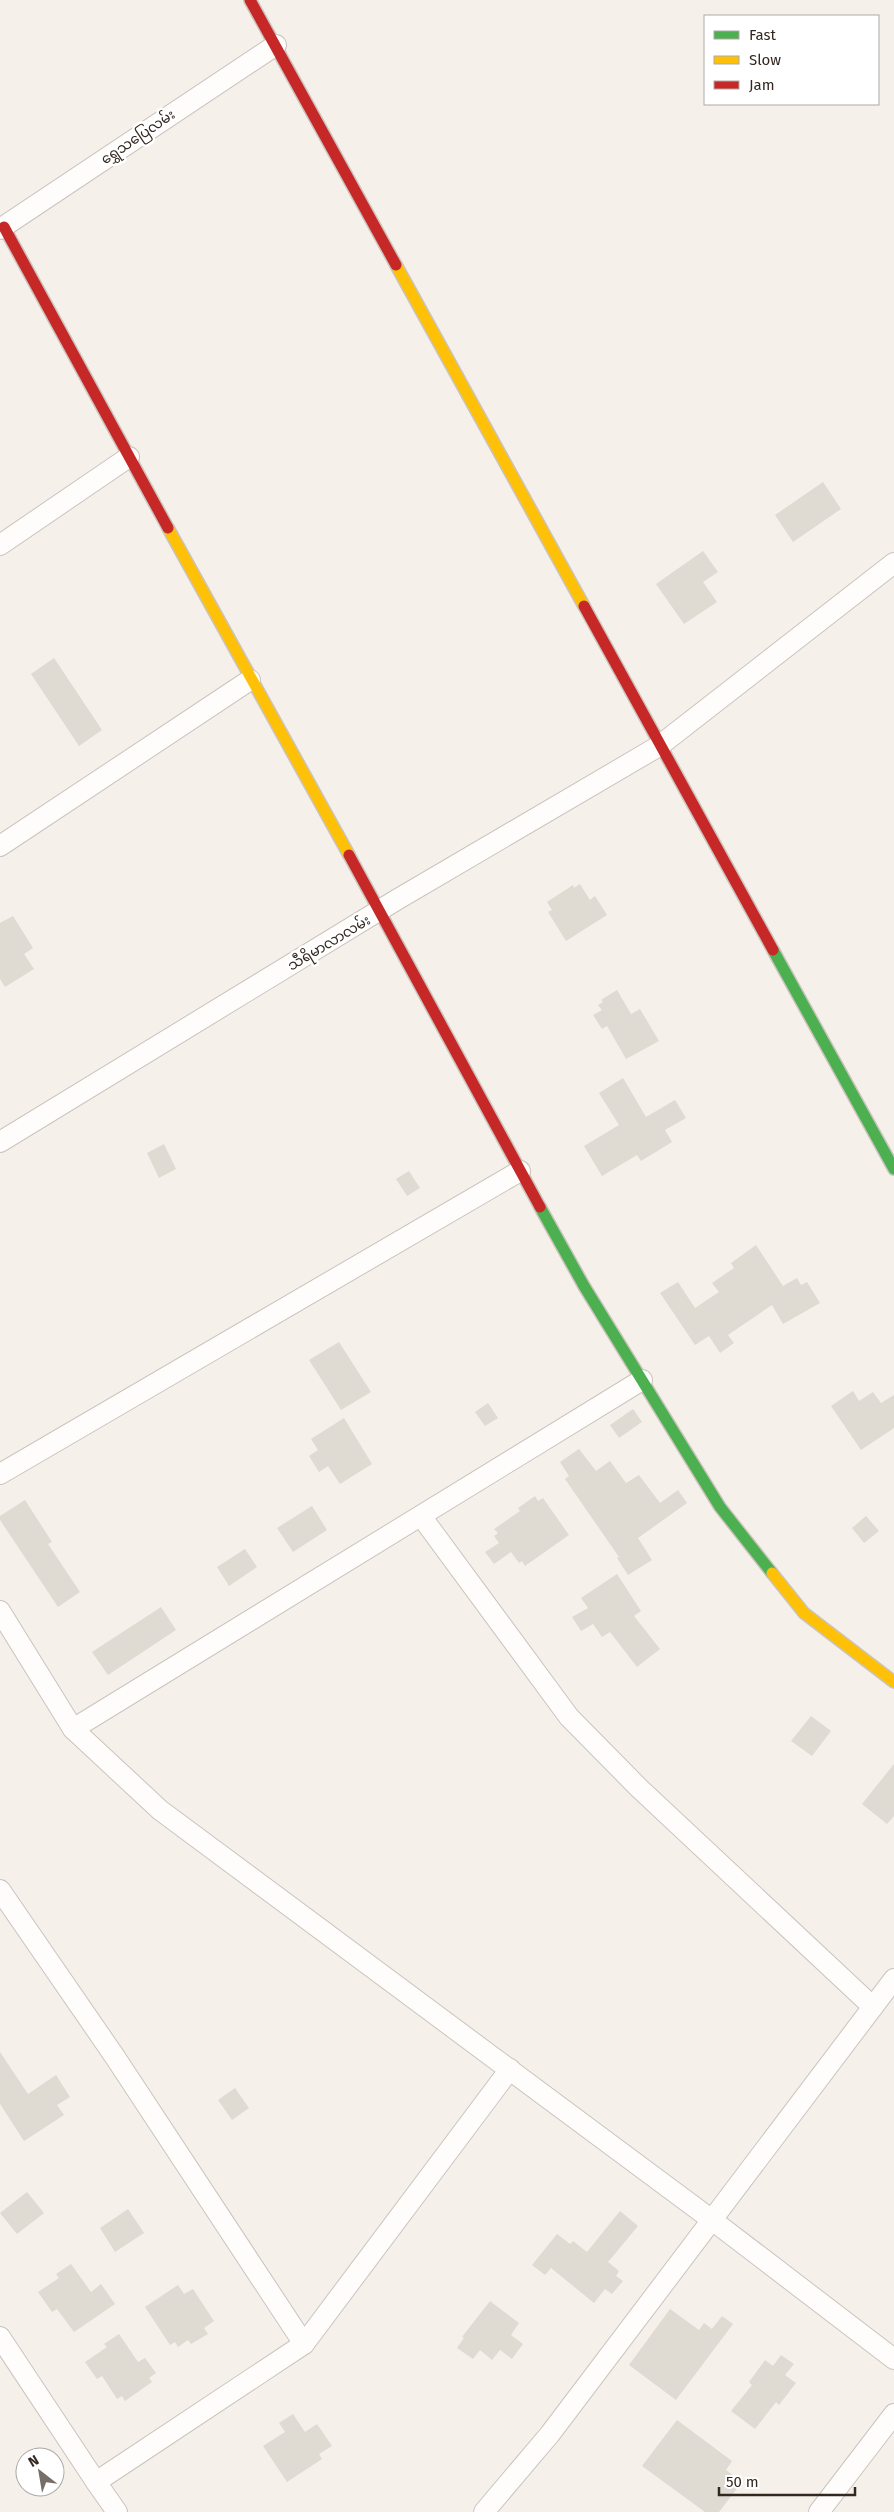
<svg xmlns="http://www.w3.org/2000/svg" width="894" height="2512" font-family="'Fira Sans','Noto Sans Myanmar',sans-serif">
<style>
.building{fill:#dfdad2}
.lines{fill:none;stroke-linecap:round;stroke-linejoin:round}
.street-casing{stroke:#cbc3bd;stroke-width:22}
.fast-casing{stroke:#cbc3bd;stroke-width:14}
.slow-casing{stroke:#cbc3bd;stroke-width:14}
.jam-casing{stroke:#cbc3bd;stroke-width:14}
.street{stroke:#fefdfc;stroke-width:20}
.fast{stroke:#4caf50;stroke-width:11}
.slow{stroke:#ffc107;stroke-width:11}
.jam{stroke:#c62828;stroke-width:11}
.labels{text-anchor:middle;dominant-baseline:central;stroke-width:5;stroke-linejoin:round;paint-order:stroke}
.street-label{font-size:14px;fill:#332820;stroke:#fff}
</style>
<rect width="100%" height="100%" fill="#f6f0eb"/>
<g class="building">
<path d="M823 482 841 509 793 542 775 515Z"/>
<path d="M703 551 718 572 703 582 717 602 684 624 656 584Z"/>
<path d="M54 658 102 730 79 746 31 674Z"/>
<path d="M580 884 590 900 595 896 607 915 566 941 548 912 552 910 547 902 573 885 574 888Z"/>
<path d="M13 916 33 948 24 954 34 969 5 987 0 979V923Z"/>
<path d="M617 990 631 1014 640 1009 659 1041 626 1059 607 1026 602 1029 593 1015 602 1010 598 1005 603 1002 601 1000Z"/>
<path d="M623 1078 646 1117 675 1100 686 1118 665 1130 672 1142 641 1161 637 1155 602 1176 584 1146 619 1125 599 1093Z"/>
<path d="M164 1144 176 1169 159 1178 147 1153Z"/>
<path d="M409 1171 420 1188 407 1196 396 1179Z"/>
<path d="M756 1245 783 1286 797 1278 801 1285 807 1282 820 1303 783 1324 772 1305 728 1335 734 1343 720 1353 709 1336 695 1345 660 1293 678 1282 695 1308 719 1292 712 1283 734 1268 731 1263Z"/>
<path d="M339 1342 371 1392 341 1410 309 1360Z"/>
<path d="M853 1391 859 1401 873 1392 881 1403 894 1395V1428L861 1450 831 1406Z"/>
<path d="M488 1403 498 1418 485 1426 475 1412Z"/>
<path d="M633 1409 642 1422 619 1438 610 1425Z"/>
<path d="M344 1418 372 1464 340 1484 328 1466 319 1472 309 1456 318 1450 311 1439Z"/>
<path d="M579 1449 596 1471 610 1461 626 1483 639 1475 660 1503 678 1490 687 1503 638 1538 652 1560 628 1575 617 1558 619 1557 565 1479 569 1476 560 1462Z"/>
<path d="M535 1496 538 1501 543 1498 569 1535 525 1566 522 1561 519 1563 511 1552 494 1564 485 1552 499 1543 494 1536 498 1533 494 1529 520 1511 518 1508Z"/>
<path d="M25 1500 52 1542 48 1544 80 1592 58 1607 0 1520V1516Z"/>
<path d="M312 1506 327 1530 293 1552 277 1528Z"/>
<path d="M866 1516 879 1531 864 1543 852 1528Z"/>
<path d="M245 1549 257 1567 229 1586 217 1567Z"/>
<path d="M617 1574 641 1611 634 1616 660 1649 637 1667 610 1632 602 1637 593 1624 581 1631 572 1617 588 1608 581 1598Z"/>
<path d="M161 1607 176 1630 108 1675 92 1652Z"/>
<path d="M811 1716 831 1731 812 1756 791 1741Z"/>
<path d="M894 1764V1816L887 1824 862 1804Z"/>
<path d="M0 2052 28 2094 56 2075 70 2097 57 2105 64 2115 24 2141 0 2104Z"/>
<path d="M235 2088 249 2108 232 2120 218 2100Z"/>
<path d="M27 2192 44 2213 17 2234 0 2213Z"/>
<path d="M128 2209 144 2233 115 2252 100 2228Z"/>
<path d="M620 2211 638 2226 608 2262 619 2271 616 2276 623 2281 612 2294 605 2289 594 2303 551 2268 545 2275 532 2265 557 2234 570 2244 573 2241 587 2252Z"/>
<path d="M71 2264 91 2292 101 2284 115 2304 74 2332 57 2309 52 2312 38 2292 59 2278 56 2274Z"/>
<path d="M178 2285 184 2294 193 2289 214 2321 204 2328 208 2334 191 2344 188 2340 178 2347 175 2342 170 2345 145 2307Z"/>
<path d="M490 2301 519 2323 511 2335 523 2344 512 2359 500 2350 492 2360 480 2350 473 2359 457 2348 464 2338 462 2337Z"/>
<path d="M670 2309 699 2330 704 2323 712 2329 722 2316 733 2324 676 2400 629 2365Z"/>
<path d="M119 2334 138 2362 145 2358 156 2373 149 2378 152 2382 125 2401 122 2396 117 2399 102 2376 97 2379 85 2362 107 2347 104 2344Z"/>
<path d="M781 2355 794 2364 785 2375 796 2383 779 2405 776 2402 755 2429 731 2411 752 2385 749 2382 765 2360 773 2366Z"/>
<path d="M293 2414 305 2432 317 2424 332 2446 319 2454 322 2459 287 2482 263 2446 285 2432 279 2423Z"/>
<path d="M677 2420 732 2461 726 2470 742 2482 719 2512H705L642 2466Z"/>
</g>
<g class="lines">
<defs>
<g id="street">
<path d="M0 229 276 45"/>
<path d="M0 545 129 457"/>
<path d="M0 846 250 680"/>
<path d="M0 1142 398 899 659 746 894 563"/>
<path d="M0 1474 520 1171"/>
<path d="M421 1516 569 1717 639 1788 873 2007"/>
<path d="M0 1611 73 1729 160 1810 712 2220 894 2359"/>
<path d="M73 1729 642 1380"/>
<path d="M0 1890 115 2057 304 2344"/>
<path d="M0 2337 96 2482 304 2344 510 2069"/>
<path d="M96 2482 117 2512"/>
<path d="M484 2512 550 2434 894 1979"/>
<path d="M819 2512 894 2414"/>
</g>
<g id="fast">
<path d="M773 950 894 1169"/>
<path d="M540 1207 584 1286 720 1507 772 1573"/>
</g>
<g id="slow">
<path d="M396 265 584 606"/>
<path d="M168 528 349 855"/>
<path d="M772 1573 804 1613 894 1682"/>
</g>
<g id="jam">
<path d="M250 0 396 265"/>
<path d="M4 227 168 528"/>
<path d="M584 606 773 950"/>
<path d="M349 855 540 1207"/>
</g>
</defs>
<use href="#street" class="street-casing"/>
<use href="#fast" class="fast-casing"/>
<use href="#slow" class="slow-casing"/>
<use href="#jam" class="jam-casing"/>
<use href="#street" class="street"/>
<use href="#fast" class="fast"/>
<use href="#slow" class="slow"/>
<use href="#jam" class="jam"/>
</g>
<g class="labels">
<g class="street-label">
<text transform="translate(138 137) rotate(-34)">ရွှေသပြေလမ်း</text>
<text transform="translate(329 943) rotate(-31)">သီရိမာလာလမ်း</text>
</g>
</g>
<rect x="704" y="15" width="175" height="90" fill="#ffffff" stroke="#ada9a6"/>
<rect x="714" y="31" width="25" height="8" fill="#4caf50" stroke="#ada9a6"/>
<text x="749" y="40" font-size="15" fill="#332820">Fast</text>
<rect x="714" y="56" width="25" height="8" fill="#ffc107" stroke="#ada9a6"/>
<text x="749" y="65" font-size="15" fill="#332820">Slow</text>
<rect x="714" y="81" width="25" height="8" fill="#c62828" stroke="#ada9a6"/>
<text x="749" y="90" font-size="15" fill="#332820">Jam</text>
<g transform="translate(40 2472) rotate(329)"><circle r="24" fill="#ffffff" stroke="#ada9a6"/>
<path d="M0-4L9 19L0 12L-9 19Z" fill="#776e67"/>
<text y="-8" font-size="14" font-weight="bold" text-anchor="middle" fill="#332820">N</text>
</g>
<path d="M719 2487v8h136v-8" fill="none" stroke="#332820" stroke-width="2.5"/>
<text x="726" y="2487" font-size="15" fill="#332820" stroke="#ffffff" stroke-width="4" paint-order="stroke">50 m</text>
</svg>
